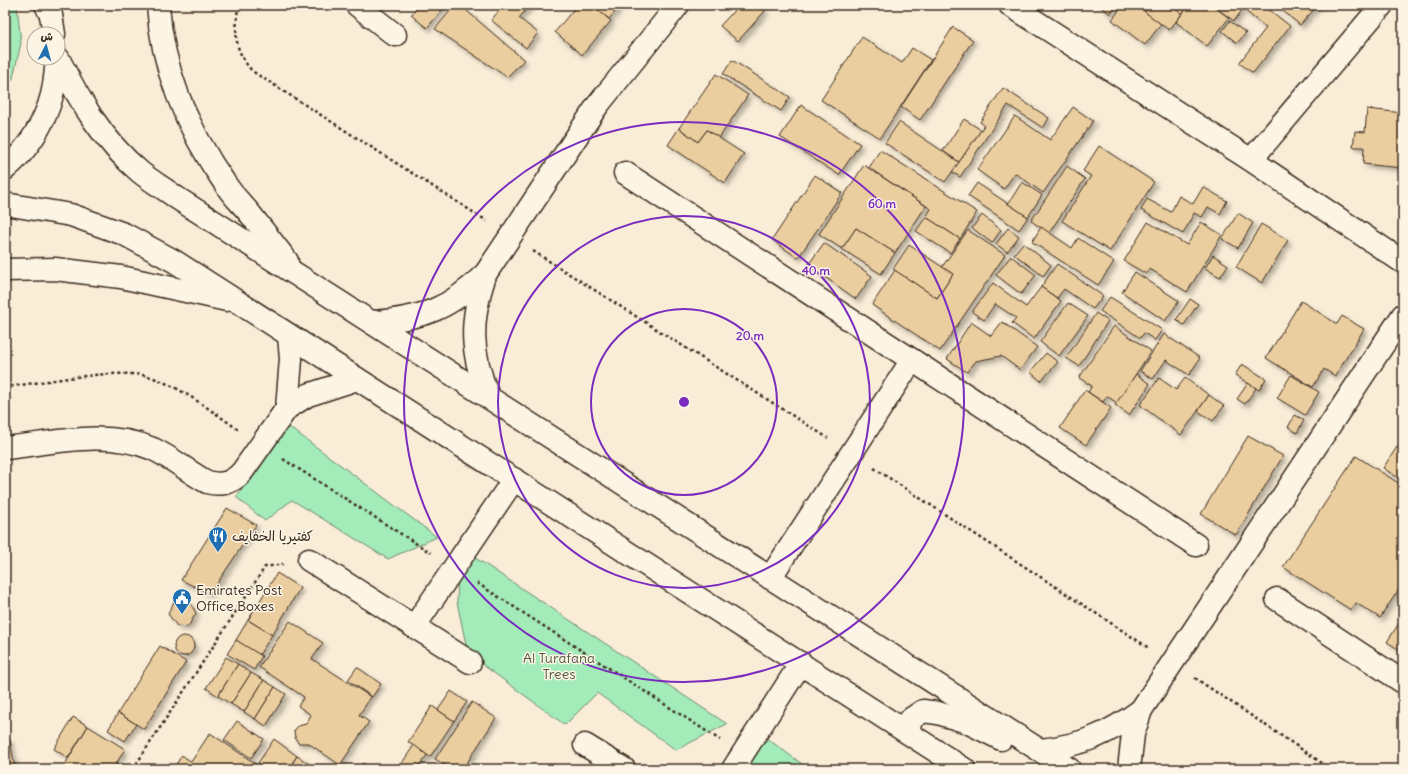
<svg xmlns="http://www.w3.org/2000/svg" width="1408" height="774" font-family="Delius,'Playpen Sans Arabic',sans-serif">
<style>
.green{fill:#a3ebb8;stroke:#6f8a6b}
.building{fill:#ebce9f;stroke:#3b2a1e;filter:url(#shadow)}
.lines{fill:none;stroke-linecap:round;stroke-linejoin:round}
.minor-casing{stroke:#3b2a1e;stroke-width:25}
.major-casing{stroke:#3b2a1e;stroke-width:25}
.path{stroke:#3b2a1e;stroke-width:2.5;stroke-dasharray:3 3;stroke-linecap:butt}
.minor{stroke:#fcf5e5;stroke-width:22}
.major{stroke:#fcf5e5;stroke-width:22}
.ring{fill:none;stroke:#7b2cbf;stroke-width:2}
.labels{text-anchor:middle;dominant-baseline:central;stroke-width:3;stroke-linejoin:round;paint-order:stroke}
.poi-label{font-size:14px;fill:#3b2a1e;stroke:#fcf5e5;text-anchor:start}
.park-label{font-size:14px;fill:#555a44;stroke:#fcf5e5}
.centre{fill:#7b2cbf;stroke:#fcf5e5;stroke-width:2}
.ring-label{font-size:12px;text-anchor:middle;font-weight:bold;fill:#7b2cbf;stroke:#fcf5e5;stroke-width:3;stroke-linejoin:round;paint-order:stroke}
</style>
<defs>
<filter id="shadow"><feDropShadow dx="3.5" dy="3.5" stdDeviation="2" flood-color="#0004"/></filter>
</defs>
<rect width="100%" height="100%" fill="#f9edd7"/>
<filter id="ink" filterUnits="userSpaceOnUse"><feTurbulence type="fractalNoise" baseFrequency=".025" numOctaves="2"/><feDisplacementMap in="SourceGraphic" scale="8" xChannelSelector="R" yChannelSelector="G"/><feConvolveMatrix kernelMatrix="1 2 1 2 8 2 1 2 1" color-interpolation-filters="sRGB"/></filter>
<g filter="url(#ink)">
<g class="green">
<path d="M5 5H17L21 43 13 78 5 91Z"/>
<path d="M288 426 437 537 388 559 292 500 265 521 236 497Z"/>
<path d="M459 547 727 724 676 750 597 693 565 725 468 654 457 602Z"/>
<path d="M758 732 809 769H734L728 753Z"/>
</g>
<g class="building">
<path d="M419 5 426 6 446 5 427 28 411 15Z"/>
<path d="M455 5H460L524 60 507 77 435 29Z"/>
<path d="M504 5H530L519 18 538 33 526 48 491 20Z"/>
<path d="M577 5H592L611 21 582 55 555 32Z"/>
<path d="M592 5H621L609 19Z"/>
<path d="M739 5H759L765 11 738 41 720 26Z"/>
<path d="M1099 5H1117L1110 14Z"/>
<path d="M1123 5H1136L1161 24 1145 45 1112 20Z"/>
<path d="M1151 5H1170L1182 14 1169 30 1145 12Z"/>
<path d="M1170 5H1189L1182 14Z"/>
<path d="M1189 5H1212L1229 18 1207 46 1176 22Z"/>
<path d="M1212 5H1237L1243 9 1234 21Z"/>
<path d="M1247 5H1263L1290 26 1253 73 1239 63 1266 28 1243 9Z"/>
<path d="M1276 5H1318L1300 25Z"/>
<path d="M1230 21 1246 33 1237 43 1222 31Z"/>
<path d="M953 27 973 40 920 120 901 107Z"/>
<path d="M862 37 902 63 912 48 931 60 880 138 821 100Z"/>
<path d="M732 60 790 97 781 111 723 74Z"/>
<path d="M716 74 748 95 719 138 707 130 698 142 679 128Z"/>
<path d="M1003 88 1049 118 1043 128 1008 105 960 177 952 172 981 130 984 125 980 122Z"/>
<path d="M801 105 860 144 839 175 780 137Z"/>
<path d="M1073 107 1093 121 1043 193 1015 173 1004 189 977 170 1015 116 1050 140Z"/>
<path d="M1367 109 1403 113V168L1363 164 1364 147H1353L1355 131 1365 132Z"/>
<path d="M964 119 981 130 959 162 943 151Z"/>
<path d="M899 122 959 162 945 182 885 143Z"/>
<path d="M679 128 698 142 707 130 744 154 725 183 668 145Z"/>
<path d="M1099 146 1154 182 1110 251 1062 221 1091 176 1083 171Z"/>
<path d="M880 150 977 212 960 239 926 217 931 209 869 168Z"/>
<path d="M864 165 926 206 895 253 856 228 842 249 819 234Z"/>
<path d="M1067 166 1085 179 1049 233 1031 221Z"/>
<path d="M815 175 842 193 798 258 772 240Z"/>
<path d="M1022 182 1042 195 1028 217 1008 204Z"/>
<path d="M977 183 1028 217 1019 230 968 196Z"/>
<path d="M1203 187 1227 201 1220 214 1208 207 1202 217 1194 213 1183 234 1141 210 1147 199 1171 212 1179 196 1193 204Z"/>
<path d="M1238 213 1253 223 1238 248 1222 239Z"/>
<path d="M982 215 1001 230 992 243 972 228Z"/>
<path d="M926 217 960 239 950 253 916 231Z"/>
<path d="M1148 222 1187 245 1201 222 1222 235 1187 292 1150 269 1146 274 1124 261Z"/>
<path d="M1261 224 1288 240 1262 283 1236 267Z"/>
<path d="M1041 227 1072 248 1078 238 1114 262 1098 285 1032 242Z"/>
<path d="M856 228 895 253 881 274 842 249Z"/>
<path d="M1008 228 1019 236 1007 252 996 244Z"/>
<path d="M968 230 1005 255 940 351 872 305 895 270 937 298 953 274 942 267Z"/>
<path d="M824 243 872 276 856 299 808 265Z"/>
<path d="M1023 243 1051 265 1043 276 1014 254Z"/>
<path d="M909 245 953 274 937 298 893 269Z"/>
<path d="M1213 255 1228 265 1220 277 1205 268Z"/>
<path d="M1011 256 1036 275 1021 294 996 275Z"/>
<path d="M1057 264 1103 296 1093 309 1064 289 1057 298 1041 287Z"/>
<path d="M1135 272 1179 301 1165 321 1122 292Z"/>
<path d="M993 283 1026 307 1041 287 1061 301 1034 339 1012 323 1016 318 995 304 984 320 972 312Z"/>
<path d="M1110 297 1162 330 1155 340 1144 333 1140 338 1100 311Z"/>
<path d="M1190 299 1198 304 1184 325 1176 320Z"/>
<path d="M1301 301 1337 324 1342 316 1364 329 1335 376 1324 369 1313 387 1266 358Z"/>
<path d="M1068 303 1088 316 1059 356 1040 342Z"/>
<path d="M1096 313 1108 321 1079 366 1066 358Z"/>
<path d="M971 322 991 336 1002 322 1037 347 1020 370 1001 356 976 361 967 372 947 359Z"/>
<path d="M1114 326 1151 351 1117 403 1107 396 1103 402 1088 392 1092 386 1079 378Z"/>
<path d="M1164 334 1200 358 1189 375 1166 360 1153 379 1140 371Z"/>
<path d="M1046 353 1058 362 1041 381 1030 372Z"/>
<path d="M1242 364 1266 379 1259 390 1235 375Z"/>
<path d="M1136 374 1150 384 1129 415 1115 405Z"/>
<path d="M1291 375 1319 392 1305 415 1277 398Z"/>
<path d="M1159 378 1176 390 1185 378 1209 395 1181 435 1140 405Z"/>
<path d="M1248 383 1256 388 1245 404 1237 399Z"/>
<path d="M1085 390 1111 408 1086 445 1060 428Z"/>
<path d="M1209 395 1224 406 1213 421 1198 411Z"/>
<path d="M1295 415 1304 420 1297 433 1288 427Z"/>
<path d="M1248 436 1283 456 1236 535 1201 514Z"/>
<path d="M1397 447 1403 451V481L1383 468Z"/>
<path d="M1356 456 1403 486V583L1380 618 1356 603 1351 610 1283 567Z"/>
<path d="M227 508 256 525 210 594 181 580Z"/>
<path d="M277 573 300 588 272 635 248 620Z"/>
<path d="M175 600 190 603 196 613 188 627 177 626 168 614Z"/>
<path d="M1403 617V652L1387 642Z"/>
<path d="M248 620 272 635 259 655 236 640Z"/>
<path d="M290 621 323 643 312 659 371 697 359 715 369 722 340 765 308 743H298L295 737 294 731 298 726 306 724 311 715 298 706 304 697 259 667Z"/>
<circle cx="184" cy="646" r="10"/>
<path d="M236 640 262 656 254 670 227 654Z"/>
<path d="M160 646 186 662 144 729 118 713Z"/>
<path d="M226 657 238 664 218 696 206 688Z"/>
<path d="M238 664 251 673 231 704 218 696Z"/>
<path d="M357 667 381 684 372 697 348 680Z"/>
<path d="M251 673 264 680 244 712 231 704Z"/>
<path d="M264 680 275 687 255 719 244 712Z"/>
<path d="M275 687 286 694 266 726 255 719Z"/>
<path d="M451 691 467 702 454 721 438 710Z"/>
<path d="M472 702 496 718 463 769H451L435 759Z"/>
<path d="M432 706 454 721 430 757 408 742Z"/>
<path d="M118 713 136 724 125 741 108 730Z"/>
<path d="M73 717 88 726 68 758 54 749Z"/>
<path d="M237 721 264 739 251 758 224 740Z"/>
<path d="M88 726 125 749 113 769H68L64 766Z"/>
<path d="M210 733 256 764 253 769H173L182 755 191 762Z"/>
<path d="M274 739 297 756 288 769H267L258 763Z"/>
<path d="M5 740H10L15 769H5Z"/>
<path d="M414 745 427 755 417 769H398Z"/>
<path d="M297 756 308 763 304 769H299L292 764Z"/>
<path d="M363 763 371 769H359Z"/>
</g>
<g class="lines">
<defs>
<g id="minor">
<path d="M357 5 395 35"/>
<path d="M1010 5 1251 160 1403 262"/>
<path d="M1251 160 1382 5"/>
<path d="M625 173 1196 545"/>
<path d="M485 275C470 320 470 351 488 396"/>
<path d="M372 322C422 319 450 309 486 273L597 106 678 5"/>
<path d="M287 408 291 359 289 336"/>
<path d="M5 448C53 443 106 429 153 449 172 458 189 472 207 482 222 486 232 483 242 472L287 408 308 395 357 379"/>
<path d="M309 560 470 662"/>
<path d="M770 578 912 360"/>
<path d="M1277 599 1403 682"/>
<path d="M414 627 514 479"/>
<path d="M585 745 624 769"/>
<path d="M1041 750C1082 745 1107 735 1141 710"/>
<path d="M733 769 801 663"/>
<path d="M1129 769 1133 734 1141 710 1403 315"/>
</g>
<g id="major">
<path d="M46 5 51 15 54 34"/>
<path d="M158 5C162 70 189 132 226 185 233 196 243 205 251 215 263 230 275 246 287 261"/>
<path d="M58 58C79 100 103 141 140 172 151 181 165 189 177 198L1069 769"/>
<path d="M5 169C27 151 45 123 52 95 55 83 56 70 57 58"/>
<path d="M5 204 71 215 124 234 174 261 964 769"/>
<path d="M5 270 55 269 121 277 227 300"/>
<path d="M908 731 911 719 923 711 938 713 967 722 1001 739"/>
</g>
</defs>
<use href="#minor" class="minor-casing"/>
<use href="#major" class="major-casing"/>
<g class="path">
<path d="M238 5C236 35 232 47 252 71L487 221"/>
<path d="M533 251 828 438"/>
<path d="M5 387C42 383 112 368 147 376 177 384 213 412 239 430"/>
<path d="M283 459 431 553"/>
<path d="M874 468 1149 648"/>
<path d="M477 583 720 740"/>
<path d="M1195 678 1331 769"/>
<path d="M133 769 265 567 283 564"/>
</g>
<use href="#minor" class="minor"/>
<use href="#major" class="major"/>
</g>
</g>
<g class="ring">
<circle cx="684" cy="402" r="93"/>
<circle cx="684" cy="402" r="186"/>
<circle cx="684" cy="402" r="280"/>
</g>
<defs>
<symbol id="restaurant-pin" viewBox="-11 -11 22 30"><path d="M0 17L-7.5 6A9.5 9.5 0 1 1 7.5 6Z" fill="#1f6fb2" stroke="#fcf5e5"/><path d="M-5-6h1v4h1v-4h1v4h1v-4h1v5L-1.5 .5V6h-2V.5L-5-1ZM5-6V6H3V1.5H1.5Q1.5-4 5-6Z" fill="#fff"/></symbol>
<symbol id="civic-pin" viewBox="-11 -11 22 30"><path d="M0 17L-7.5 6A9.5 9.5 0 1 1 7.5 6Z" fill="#1f6fb2" stroke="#fcf5e5"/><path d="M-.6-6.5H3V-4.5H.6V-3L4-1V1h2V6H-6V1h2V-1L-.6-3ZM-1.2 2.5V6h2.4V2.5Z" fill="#fff"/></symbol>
</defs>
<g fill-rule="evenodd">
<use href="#restaurant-pin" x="207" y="525" width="22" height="30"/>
<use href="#civic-pin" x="171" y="587" width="22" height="30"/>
</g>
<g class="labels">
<g class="poi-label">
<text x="232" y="536">كفتيريا الخفايف</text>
<text x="196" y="590">Emirates Post<tspan x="196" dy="16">Office Boxes</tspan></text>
</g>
<g class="park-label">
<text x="559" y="658">Al Turafana<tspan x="559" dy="16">Trees</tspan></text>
</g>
</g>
<circle cx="684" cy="402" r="6" class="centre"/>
<g class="ring-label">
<text x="882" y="208">60 m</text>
<text x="816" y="275">40 m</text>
<text x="750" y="340">20 m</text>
</g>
<rect width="1408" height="774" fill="none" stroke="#fcf5e5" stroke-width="20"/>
<rect x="10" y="10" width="1388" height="754" fill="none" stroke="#3b2a1e" stroke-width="1.5" filter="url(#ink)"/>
<g transform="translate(46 46) rotate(6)"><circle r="19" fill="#fcf5e5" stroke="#afa495"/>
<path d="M0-3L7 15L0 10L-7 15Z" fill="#1f6fb2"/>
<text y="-6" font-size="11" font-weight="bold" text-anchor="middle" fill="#3b2a1e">ش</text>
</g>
</svg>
